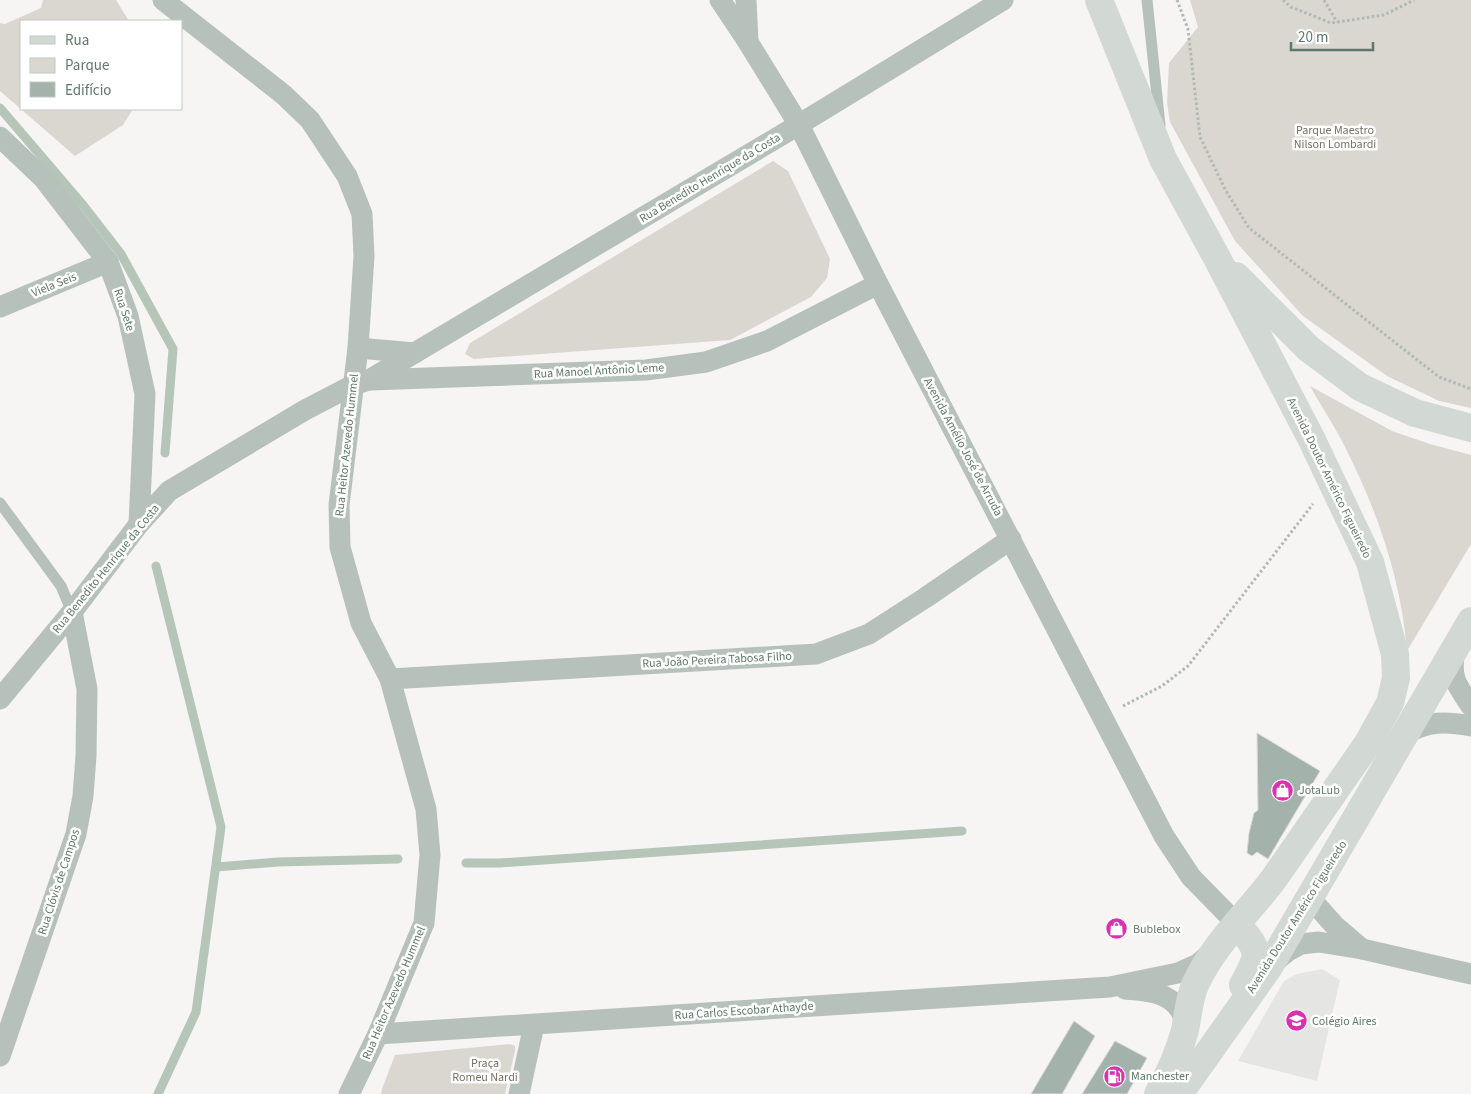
<svg xmlns="http://www.w3.org/2000/svg" width="1471" height="1094" font-family="'Source Sans 3',sans-serif">
<style>
.built{fill:#e5e6e4}
.green{fill:#dad7d1}
.lines{fill:none;stroke-linecap:round;stroke-linejoin:round}
.stream{stroke:#b5c6b9;stroke-width:9}
.building{fill:#a3b2aa;stroke:#d9d7d7}
.path{stroke:#b1b9b4;stroke-width:3;stroke-dasharray:2.5 2.5;stroke-linecap:butt}
.lane{stroke:#b7c1bc;stroke-width:11}
.street{stroke:#b7c1bc;stroke-width:21}
.secondary{stroke:#d2d9d5;stroke-width:28}
.labels{text-anchor:middle;dominant-baseline:central;stroke-width:5;stroke-linejoin:round;paint-order:stroke}
.park-label{font-size:12px;fill:#767262;stroke:#fff}
.street-label{font-size:12px;fill:#5f786b;stroke:#fff}
.poi-label{font-size:12px;fill:#5f786b;stroke:#fff;text-anchor:start}
</style>
<rect width="100%" height="100%" fill="#f7f4f4"/>
<path class="built" d="M1322 969 1340 980 1317 1081 1238 1061 1284 981 1297 974Z"/>
<g class="green">
<path d="M43 0H116L129 21H21V109H133L123 125 75 156 0 91V23L5 24 41 8Z"/>
<path d="M1190 0H1471V408L1439 401 1387 376 1303 316 1235 241 1170 122 1167 103 1169 63 1198 27Z"/>
<path d="M773 161 788 171 830 259 827 278 811 297 730 340 474 359 465 354 470 343Z"/>
<path d="M1310 386 1392 431 1430 444 1471 455V544L1407 651C1401 578 1377 510 1344 445 1334 425 1321 406 1310 386Z"/>
<path d="M510 1044 515 1046V1051L505 1094H381L382 1089 395 1055Z"/>
</g>
<g class="lines">
<g class="stream">
<path d="M0 108 83 205 121 254 173 349 165 453"/>
<path d="M156 566 221 827 196 1012 158 1094"/>
<path d="M466 863H500L962 831"/>
<path d="M216 867 278 862 398 859"/>
</g>
</g>
<g class="building">
<path d="M1257 733 1320 771 1268 859 1257 852 1252 856 1247 853 1249 833 1254 813 1258 810Z"/>
<path d="M1074 1021 1095 1036 1062 1094H1031Z"/>
<path d="M1115 1041 1147 1058 1127 1094H1082Z"/>
</g>
<g class="lines">
<g class="path">
<path d="M1177 0 1188 29 1200 137 1226 191 1249 228 1439 377 1471 389"/>
<path d="M1283 0 1291 7 1331 23 1384 15 1414 0"/>
<path d="M1324 0 1337 22"/>
<path d="M1123 706 1162 686 1188 666 1313 504"/>
</g>
<g class="lane">
<path d="M1147 0 1160 125"/>
<path d="M0 503 61 586 72 612"/>
</g>
<g class="street">
<path d="M163 0 284 95 310 120 347 176 362 214 364 256 358 348 339 505 340 547 361 623 390 679 426 809 430 855 424 923 378 1034 349 1094"/>
<path d="M720 0 748 42 799 125 878 284 1164 836 1191 877 1237 924"/>
<path d="M746 0 748 42"/>
<path d="M0 137 44 179 108 262 128 316 145 394 139 524"/>
<path d="M0 307 108 262"/>
<path d="M358 348 415 353"/>
<path d="M371 380 646 370 706 362 767 341 878 284"/>
<path d="M1455 649C1450 677 1455 683 1471 706"/>
<path d="M390 679 816 654 869 634 925 598 1011 539"/>
<path d="M0 699 72 612 139 524 169 491 305 410 353 385 369 380 785 133 1003 0"/>
<path d="M1405 734C1428 721 1445 721 1471 726"/>
<path d="M1310 898 1335 926 1362 949"/>
<path d="M1273 963 1288 951 1301 944 1319 942 1362 949 1471 974"/>
<path d="M1125 989C1144 991 1168 991 1180 1010 1184 1015 1184 1023 1185 1029"/>
<path d="M378 1034 1110 987 1178 973 1198 964 1211 953"/>
<path d="M0 1056 76 834 83 796 86 756 87 689 72 612"/>
<path d="M519 1094 534 1025"/>
</g>
<g class="secondary">
<path d="M1099 0 1163 159 1217 258 1311 438 1370 562 1395 654 1396 678 1390 703 1368 743 1273 880C1247 914 1213 945 1195 985 1189 999 1188 1015 1185 1030 1179 1053 1170 1073 1158 1094"/>
<path d="M1236 276 1309 349 1360 387 1415 413 1471 428"/>
<path d="M1237 924C1261 952 1260 954 1243 985"/>
<path d="M1179 1094 1269 967 1471 621"/>
</g>
</g>
<defs>
<symbol id="shop-disc" viewBox="-11 -11 22 22"><circle r="9.5" fill="#db31b1" stroke="#fff"/><path d="M-5-2.5h2.3a2.7 3.5 0 0 1 5.4 0H5L5.5 6h-11ZM-1.5-2.5h3a1.5 2.3 0 0 0-3 0Z" fill="#fff"/></symbol>
<symbol id="school-disc" viewBox="-11 -11 22 22"><circle r="9.5" fill="#db31b1" stroke="#fff"/><path d="M0-5L7-2L0 1L-7-2ZM-4 1L0 2.5L4 1V4Q0 6-4 4Z" fill="#fff"/></symbol>
<symbol id="fuel-disc" viewBox="-11 -11 22 22"><circle r="9.5" fill="#db31b1" stroke="#fff"/><path d="M-5.5-6h7V0h2V4h1.3V-2.5L3-4.5l.8-.8L6-3V5H2.5V1h-1V6h-7ZM-4.2-4.7v3.2H.2V-4.7Z" fill="#fff"/></symbol>
</defs>
<g fill-rule="evenodd">
<use href="#shop-disc" x="1270" y="778" width="25" height="25"/>
<use href="#shop-disc" x="1104" y="916" width="25" height="25"/>
<use href="#school-disc" x="1284" y="1008" width="25" height="25"/>
<use href="#fuel-disc" x="1102" y="1064" width="25" height="25"/>
</g>
<g class="labels">
<g class="park-label">
<text x="1335" y="130">Parque Maestro<tspan x="1335" dy="14">Nilson Lombardi</tspan></text>
<text x="485" y="1063">Praça<tspan x="485" dy="14">Romeu Nardi</tspan></text>
</g>
<g class="street-label">
<text transform="translate(710 178) rotate(-31)">Rua Benedito Henrique da Costa</text>
<text transform="translate(54 285) rotate(-22)">Viela Seis</text>
<text transform="translate(124 310) rotate(72)">Rua Sete</text>
<text transform="translate(599 371) rotate(-3)">Rua Manoel Antônio Leme</text>
<text transform="translate(347 445) rotate(-84)">Rua Heitor Azevedo Hummel</text>
<text transform="translate(963 447) rotate(62)">Avenida Amélio José de Arruda</text>
<text transform="translate(1329 478) rotate(64)">Avenida Doutor Américo Figueiredo</text>
<text transform="translate(106 569) rotate(-51)">Rua Benedito Henrique da Costa</text>
<text transform="translate(717 660) rotate(-3)">Rua João Pereira Tabosa Filho</text>
<text transform="translate(59 882) rotate(-72)">Rua Clóvis de Campos</text>
<text transform="translate(1297 917) rotate(-58)">Avenida Doutor Américo Figueiredo</text>
<text transform="translate(394 993) rotate(-67)">Rua Heitor Azevedo Hummel</text>
<text transform="translate(744 1011) rotate(-4)">Rua Carlos Escobar Athayde</text>
</g>
<g class="poi-label">
<text x="1299" y="790">JotaLub</text>
<text x="1133" y="929">Bublebox</text>
<text x="1312" y="1021">Colégio Aires</text>
<text x="1131" y="1076">Manchester</text>
</g>
</g>
<rect x="20" y="20" width="162" height="90" fill="#ffffff" stroke="#bfc9c4"/>
<rect x="30" y="36" width="25" height="8" fill="#d2d9d5" stroke="#bfc9c4"/>
<text x="65" y="45" font-size="15" fill="#5f786b">Rua</text>
<rect x="30" y="58" width="25" height="15" fill="#dad7d1" stroke="#bfc9c4"/>
<text x="65" y="70" font-size="15" fill="#5f786b">Parque</text>
<rect x="30" y="82" width="25" height="15" fill="#a3b2aa" stroke="#bfc9c4"/>
<text x="65" y="95" font-size="15" fill="#5f786b">Edifício</text>
<path d="M1291 42v8h82v-8" fill="none" stroke="#5f786b" stroke-width="2.5"/>
<text x="1298" y="42" font-size="15" fill="#5f786b" stroke="#ffffff" stroke-width="4" paint-order="stroke">20 m</text>
</svg>
